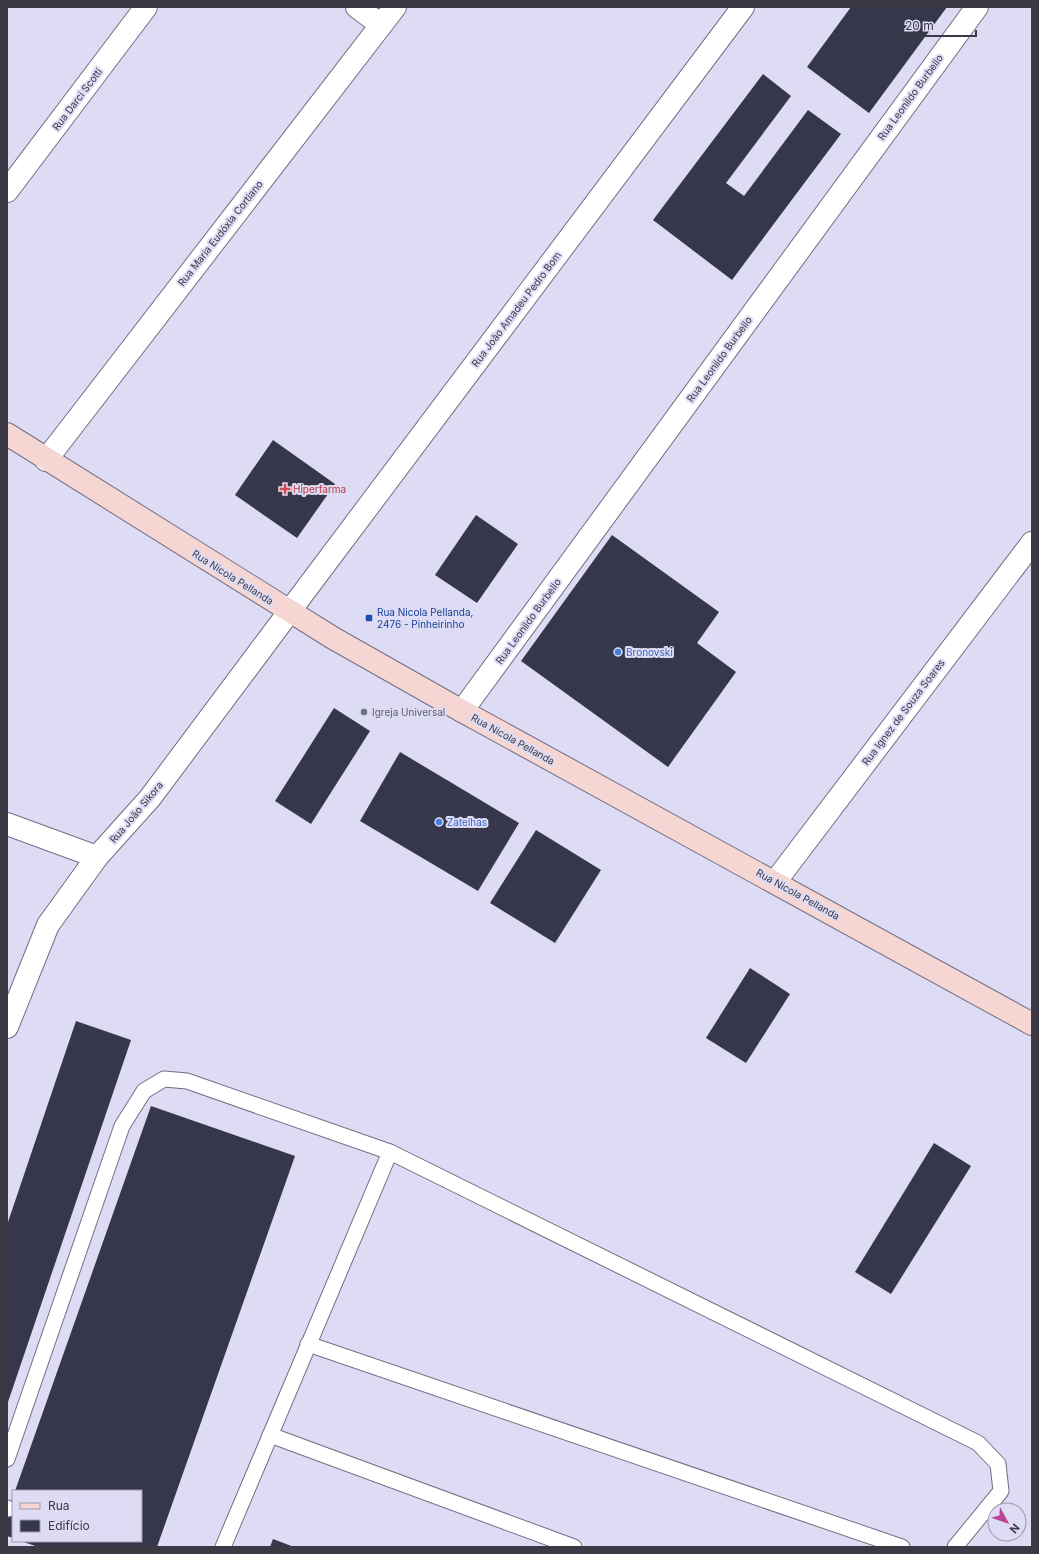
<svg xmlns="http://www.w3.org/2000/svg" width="1039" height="1554" font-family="Inter,sans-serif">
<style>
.building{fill:#36374a}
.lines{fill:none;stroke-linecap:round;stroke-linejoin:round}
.service-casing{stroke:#726f85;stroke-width:17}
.minor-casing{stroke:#726f85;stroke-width:24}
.tertiary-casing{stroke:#726f85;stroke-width:24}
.secondary-casing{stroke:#726f85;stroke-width:24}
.service{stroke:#fff;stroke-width:15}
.minor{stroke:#fff;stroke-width:22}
.tertiary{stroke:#fff;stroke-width:22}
.secondary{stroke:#f5d6d3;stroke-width:22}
.health-dot{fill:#e0444e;stroke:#dedbf4;stroke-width:1.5}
.transit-dot{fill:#1a4fb4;stroke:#dedbf4;stroke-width:1.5}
.shop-dot{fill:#3f7fe0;stroke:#dedbf4;stroke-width:1.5}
.worship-dot{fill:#6b7280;stroke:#dedbf4;stroke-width:1.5}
.labels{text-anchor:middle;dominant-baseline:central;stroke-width:4;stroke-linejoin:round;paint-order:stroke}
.street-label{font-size:10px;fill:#3b3943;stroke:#dedbf4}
.health-label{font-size:10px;fill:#be3a42;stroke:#dedbf4;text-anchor:start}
.transit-label{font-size:10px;fill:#164399;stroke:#dedbf4;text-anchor:start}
.shop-label{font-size:10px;fill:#366cbe;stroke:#dedbf4;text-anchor:start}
.worship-label{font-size:10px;fill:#5b616d;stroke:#dedbf4;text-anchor:start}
</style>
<rect width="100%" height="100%" fill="#dedbf4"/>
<g class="building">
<path d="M851 7H947L869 113 807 67Z"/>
<path d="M763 74 791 96 726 183 744 196 808 110 841 134 732 280 653 220Z"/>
<path d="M273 440 335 484 297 538 235 495Z"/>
<path d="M476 515 518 544 477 603 435 575Z"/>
<path d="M612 535 719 612 697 643 736 672 668 767 521 661Z"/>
<path d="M334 708 370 731 311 824 275 801Z"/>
<path d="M400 752 519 823 478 891 360 821Z"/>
<path d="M536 830 601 870 555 943 490 903Z"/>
<path d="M750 968 790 994 746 1063 706 1038Z"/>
<path d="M76 1021 131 1040 7 1405V1225Z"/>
<path d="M151 1106 295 1156 157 1547H38L21 1541H141V1491H15Z"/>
<path d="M934 1143 971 1166 891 1294 855 1272Z"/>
<path d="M13 1496V1538L7 1536V1513Z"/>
<path d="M273 1539 294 1547H270Z"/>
</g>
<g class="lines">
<defs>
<g id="service">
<path d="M308 1344 902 1547"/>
<path d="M270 1435 574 1547"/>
<path d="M7 1459 122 1126 144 1091 164 1079 187 1081 390 1152 978 1443 998 1464 1001 1491 955 1547"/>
<path d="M7 1508 8 1509"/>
<path d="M223 1547 390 1152"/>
</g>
<g id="minor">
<path d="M357 7 381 25"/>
<path d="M7 191 146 7"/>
<path d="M46 460 395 7"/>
<path d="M289 612 743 7"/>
<path d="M462 711 977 7"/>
<path d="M7 824 97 857"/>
<path d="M775 882 1032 543"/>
</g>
<path id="tertiary" d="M7 1027 48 925 97 857 150 798 289 612"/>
<path id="secondary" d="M7 434 333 638 462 711 1032 1024"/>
</defs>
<use href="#service" class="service-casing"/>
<use href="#minor" class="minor-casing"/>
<use href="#tertiary" class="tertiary-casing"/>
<use href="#secondary" class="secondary-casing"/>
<use href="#service" class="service"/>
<use href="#minor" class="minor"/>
<use href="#tertiary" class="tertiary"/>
<use href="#secondary" class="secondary"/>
</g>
<path class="health-dot" d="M283 483h4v4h4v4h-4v4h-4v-4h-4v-4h4z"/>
<rect class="transit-dot" x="365" y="614" width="8" height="8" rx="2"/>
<g class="shop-dot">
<circle cx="618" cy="652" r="4"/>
<circle cx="439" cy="822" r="4"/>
</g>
<circle class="worship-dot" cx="364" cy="712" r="4"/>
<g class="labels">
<g class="street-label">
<text transform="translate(910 97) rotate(-54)">Rua Leonildo Burbello</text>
<text transform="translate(77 99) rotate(-53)">Rua Darci Scotti</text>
<text transform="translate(220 233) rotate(-52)">Rua Maria Eudóxia Cortiano</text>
<text transform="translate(516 309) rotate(-53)">Rua João Amadeu Pedro Bom</text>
<text transform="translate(719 359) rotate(-54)">Rua Leonildo Burbello</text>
<text transform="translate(233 577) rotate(32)">Rua Nicola Pellanda</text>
<text transform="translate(528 621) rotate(-54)">Rua Leonildo Burbello</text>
<text transform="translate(903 712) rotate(-53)">Rua Ignez de Souza Soares</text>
<text transform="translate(513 739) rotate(29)">Rua Nicola Pellanda</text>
<text transform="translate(136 812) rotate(-50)">Rua João Sikora</text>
<text transform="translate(798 894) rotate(29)">Rua Nicola Pellanda</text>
</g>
<g class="health-label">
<text x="293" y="489">Hiperfarma</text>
</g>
<g class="transit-label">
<text x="377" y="612">Rua Nicola Pellanda,<tspan x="377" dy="12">2476 - Pinheirinho</tspan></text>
</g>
<g class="shop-label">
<text x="626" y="652">Bronovski</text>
<text x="447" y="822">Zatelhas</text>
</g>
<g class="worship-label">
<text x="372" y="712">Igreja Universal</text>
</g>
</g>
<rect width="1039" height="1554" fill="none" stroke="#3b3943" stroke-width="16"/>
<rect x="12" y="1490" width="130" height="52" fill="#dedbf4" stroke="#9d9aad"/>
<rect x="20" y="1503" width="20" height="6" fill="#f5d6d3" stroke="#9d9aad"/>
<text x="48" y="1510" font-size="12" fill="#3b3943">Rua</text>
<rect x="20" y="1520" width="20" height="12" fill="#36374a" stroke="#9d9aad"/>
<text x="48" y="1530" font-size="12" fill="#3b3943">Edifício</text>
<g transform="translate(1007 1522) rotate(130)"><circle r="19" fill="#dedbf4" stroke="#9d9aad"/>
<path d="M0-3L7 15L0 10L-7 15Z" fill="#be4394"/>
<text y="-6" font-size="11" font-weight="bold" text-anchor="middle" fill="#3b3943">N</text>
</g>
<path d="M899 30v6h77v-6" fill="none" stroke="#3b3943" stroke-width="2"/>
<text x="905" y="30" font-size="12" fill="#3b3943" stroke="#dedbf4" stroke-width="3" paint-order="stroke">20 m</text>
</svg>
